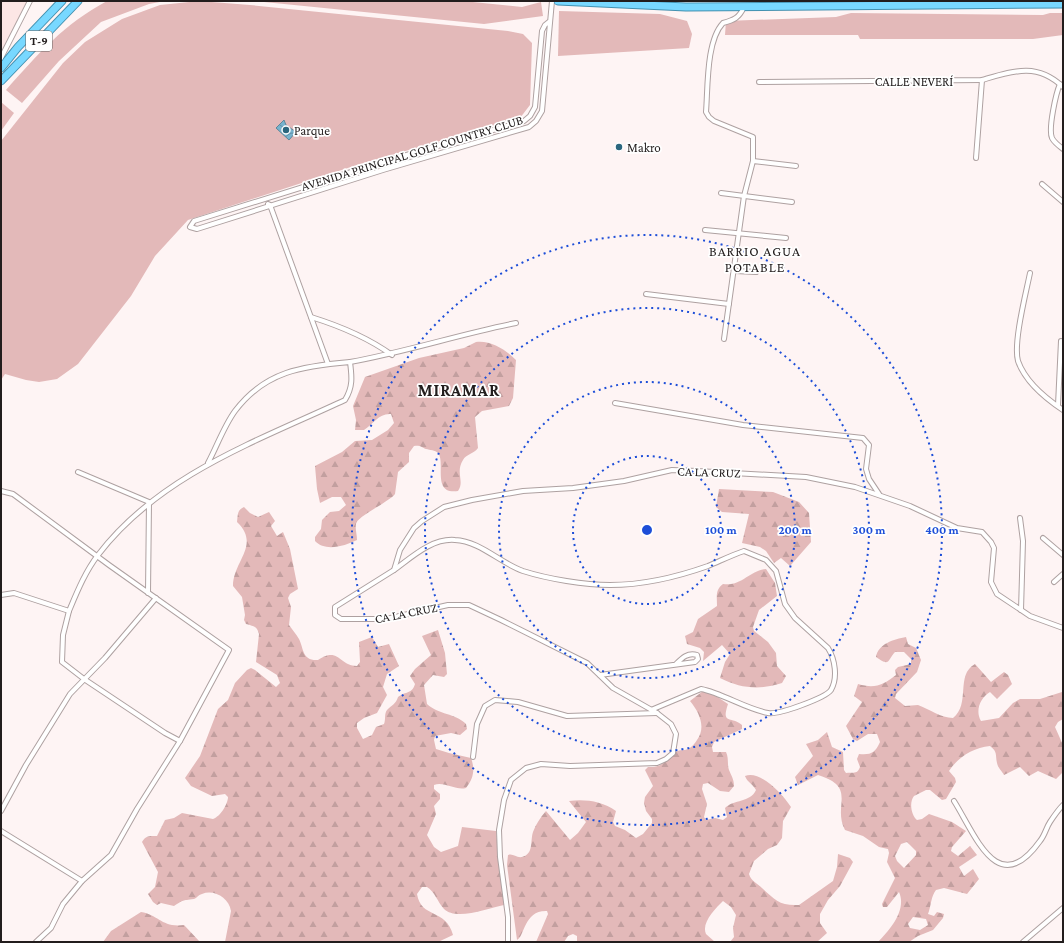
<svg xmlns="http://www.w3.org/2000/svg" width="1064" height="943" font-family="'Crimson Pro',serif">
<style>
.built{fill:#fce6e5}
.green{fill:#e3b9b9}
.forest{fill:url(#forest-firs);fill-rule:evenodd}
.water{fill:url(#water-waves);stroke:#5e8699}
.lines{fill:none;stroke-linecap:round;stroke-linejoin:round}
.minor-casing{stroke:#aea1a1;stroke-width:6}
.trunk-casing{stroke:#4491b0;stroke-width:9}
.minor{stroke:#fff;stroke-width:4}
.trunk{stroke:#78d8ff;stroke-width:7}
.ring{fill:none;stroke:#1d4ed8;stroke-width:2;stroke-dasharray:2 4}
.poi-dot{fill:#2b667e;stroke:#fff;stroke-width:1.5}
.labels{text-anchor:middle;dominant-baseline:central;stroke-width:3.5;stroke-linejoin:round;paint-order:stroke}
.shield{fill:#fff;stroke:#646161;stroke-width:1}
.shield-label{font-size:12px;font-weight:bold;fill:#221d1d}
.street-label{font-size:13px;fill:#221d1d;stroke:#fff}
.poi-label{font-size:13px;fill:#221d1d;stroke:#fff;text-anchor:start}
.neighbourhood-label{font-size:14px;letter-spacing:1px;fill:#221d1d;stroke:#fff}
.district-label{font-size:17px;font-weight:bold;letter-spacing:1px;fill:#221d1d;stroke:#fff}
.centre{fill:#1d4ed8;stroke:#fff;stroke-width:2}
.ring-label{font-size:12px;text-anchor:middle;font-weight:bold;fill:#1d4ed8;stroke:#fff;stroke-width:3.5;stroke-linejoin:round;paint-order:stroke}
</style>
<defs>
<pattern id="forest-firs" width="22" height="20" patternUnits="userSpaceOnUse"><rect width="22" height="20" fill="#e3b9b9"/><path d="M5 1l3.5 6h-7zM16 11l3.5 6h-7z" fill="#c29f9f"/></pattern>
<pattern id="water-waves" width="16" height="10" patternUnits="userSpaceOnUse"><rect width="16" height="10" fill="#77b3ce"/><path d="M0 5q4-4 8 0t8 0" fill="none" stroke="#6191a7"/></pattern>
</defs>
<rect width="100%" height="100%" fill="#fef4f4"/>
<path class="built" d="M1 1H27L1 52Z"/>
<g class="green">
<path d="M107 1H165L149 4 101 22 59 61 22 103 6 90C38 54 64 24 107 1Z"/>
<path d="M199 1 250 5 508 31 523 34 532 43 530 105 520 118 360 164 188 220 155 256 131 296 78 364 57 379 39 382 26 380 5 374 1 380V141L63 63 85 42 122 19 160 5Z"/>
<path d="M253 1H463L522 7 541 2 543 16 484 24Z"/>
<path d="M559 11 660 14 687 21 692 34 689 48 558 56Z"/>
<path d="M851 13 1043 15 1050 13H1063V35L1033 39H860L858 35H725L726 21 836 17Z"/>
<path d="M1 102 14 113 1 131Z"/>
</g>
<g class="forest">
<path d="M476 342C491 340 506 350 516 360L513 398 509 406 482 411 475 417 478 448C474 454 466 454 463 460 455 473 465 481 458 491 431 495 446 462 438 453 435 450 430 450 426 449 421 447 420 445 414 446L409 453V462L398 472 395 494C389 502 356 517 356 524 355 529 357 534 357 540 345 546 325 552 315 541V537L321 529 322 520 330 512 339 511 346 505 341 497H332L320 503 317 489 315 466 342 452 355 441 372 440 388 430 394 423 391 414C379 413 373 424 364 430H355L356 420 353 406 365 377 419 358 464 348Z"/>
<path d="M719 489 773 492 799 502 809 513 811 542 790 566 781 558 774 563 766 551 760 547 742 543 749 514 722 512 716 507Z"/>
<path d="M244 507 250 513 258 517 269 512 275 521 271 526 277 536 283 532 290 549 298 589 290 594 288 598 291 607 289 625C292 629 296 634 299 639 304 649 302 661 318 660 339 646 339 666 357 666L360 662 359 642 372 637 378 647 389 644 399 666 387 674 383 687 387 695 377 713 364 718 357 723V728L363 739 372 735 376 727 384 724C386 719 384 714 387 710 392 705 396 704 398 697 406 691 412 694 415 684L410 676 415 669 431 655 422 636 438 630 445 653 447 674 444 677 433 675 424 685 427 704C439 715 455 713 466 724L467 729 460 735 451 733 435 736 434 740 436 749 449 753 471 758C475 769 474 778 466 788 456 791 444 781 434 785V789L440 794V799L434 806 436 814 427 835 434 847 441 852 458 846 462 827 496 831 504 905C489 908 456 921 444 909 437 901 435 892 427 887H422L417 894C421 919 446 908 453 935L438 942H225L231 911C229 898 214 889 202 894 198 895 197 898 194 899 181 901 185 899 174 906L161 903 157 905 153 902 148 894 155 887 158 872 142 842C146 835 150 836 157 836L165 820 174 818 182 813 213 819C220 817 228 804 228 797L225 794 212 796 191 786 185 778 200 756 218 709 228 700 235 683 247 670 251 668 255 670 276 687 280 683 277 675 256 662 259 634C257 626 253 626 246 624L244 620 245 615 242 597 233 586C233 561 261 545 237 522 238 515 237 510 244 507Z"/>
<path d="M766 569 775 583 777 596 759 610 753 627 754 631 768 642 776 653 777 666 786 676 782 683C760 690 742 689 720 678L725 662 730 654 722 645 703 661 704 652 700 648 687 644 685 636 693 632 698 619 717 606C717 597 715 590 723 584 741 587 750 570 766 569Z"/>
<path d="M906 637 908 644 916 648 921 660 917 672 896 694 895 698 905 706 918 705C929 709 941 718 953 718 971 704 955 675 975 664L991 682 1004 672 1008 675 1012 684 997 699 990 692C980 698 975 711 981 721L999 718 1013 703 1020 699H1040L1062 692 1063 719 1058 722 1055 727 1063 745V772L1056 779 1038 771 1029 776 1020 767 1004 775C1002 771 998 768 997 763 995 755 998 752 990 746 973 748 958 757 949 771L955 778 956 782 946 799 942 800 930 790H926L914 796C909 802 911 815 917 820L922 819 929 814 952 822 966 831 952 847 951 851 958 856 970 846 977 855 959 867 964 876 973 869 979 879 967 894 944 888 936 890C931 896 931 906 928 914L934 916 937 912 944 914 943 918 933 930 918 936 909 942H878C890 930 907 910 899 892L887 907H883L882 904 895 878 887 862 889 853 888 849 879 847 863 836 845 830C832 806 858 787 818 775L798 785 795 777 813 756 806 744 818 740 827 732 832 747 843 752 844 770 846 773C853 772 857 775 860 767L857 759 859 754C871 755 875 753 880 742L877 734H868L857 741 853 739 846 726 862 702 854 696 858 684C875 689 883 685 896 675L895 670 898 667 911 664V659L904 652H895C887 661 890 667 876 657 878 644 894 639 906 637ZM907 842 916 851V855L904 868 897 861 895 856 901 844ZM913 917 926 919 928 925 920 930 910 928 908 924Z"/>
<path d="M703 691 716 696 728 704C721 725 731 716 742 725V729L714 742 712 747 713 752H726C729 758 727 764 729 770 731 775 734 779 734 786L729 792 720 791 708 783 703 784 702 789 707 804 704 817 706 820 715 818 723 820 727 817 725 808C734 799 750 803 756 790 753 784 747 782 745 776 761 770 783 795 791 807L783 821 782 838 777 845 768 849 754 861 749 874C751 881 757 883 762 888 775 900 780 906 799 905L833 881 837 867 838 854 850 858 853 862 840 886 828 900 820 914V923L827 933 817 942H730L734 937 733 928 736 915 731 907 723 901C715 909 701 923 706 934L715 942H577V936L573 934 568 936 564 942H536L548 914 547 911C524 910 525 936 517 940L507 865 508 855C513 853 516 858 522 857 534 854 530 841 533 832 536 824 540 818 546 811L570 840 578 833 586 822 569 801C585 799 602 801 616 811L613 822 615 826 625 830 636 838 643 834 652 823V819L646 811 644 803 645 797 653 786 645 770 648 767C663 768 667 759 676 752 680 749 684 751 688 749 692 747 695 743 697 740 706 728 700 713 690 701Z"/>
<path d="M141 912C159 915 162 928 184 925L200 942H103L111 931Z"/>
</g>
<path class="water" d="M284 120 286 125 296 132 289 140 276 128Z"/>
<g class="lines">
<defs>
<g id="minor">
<path d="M744 7C739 18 734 20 723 23 706 41 708 88 706 112L709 117 714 121 753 137V161"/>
<path d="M550 21 545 25 542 31 535 107 530 116 524 121 396 158 194 221 190 227 197 229 383 170 529 127 536 121 542 111 552 1"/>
<path d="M1 58 30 1"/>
<path d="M759 82 982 80C1013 71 1037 62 1063 87"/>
<path d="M1060 84C1056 93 1048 129 1052 138 1054 142 1059 146 1063 149"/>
<path d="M976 158 982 80"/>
<path d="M1042 184 1063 202"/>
<path d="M721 193 792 202"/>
<path d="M268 204 270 205 328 364"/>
<path d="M705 230 786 238"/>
<path d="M735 271 756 272"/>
<path d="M1030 273C1026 293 1013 343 1018 361 1025 381 1045 398 1063 410"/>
<path d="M646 294 729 304"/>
<path d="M311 317C340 326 367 337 392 355"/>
<path d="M724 339 744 196 753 161 796 166"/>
<path d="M350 362C406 352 460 334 516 323"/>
<path d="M615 403 743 425 863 438 869 445 866 469 869 479 879 494"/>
<path d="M1058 405 1061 341"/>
<path d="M78 472 149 502 148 593"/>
<path d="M1 491 13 494 109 565 229 650 180 741 137 809 111 855 82 881 63 904 51 928 36 942"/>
<path d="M1020 518 1023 541 1021 610"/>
<path d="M1043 538 1063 555"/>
<path d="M394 570C412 557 432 538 455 540 480 541 500 563 523 571 548 579 585 585 610 585 642 585 677 577 708 566 720 561 732 555 744 551L766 560 776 571 785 604 795 618 828 648C835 659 838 678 831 690 825 698 779 715 768 713 746 709 722 693 701 689L651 710"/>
<path d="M1054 582 1063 574"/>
<path d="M1 595 14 593 69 611C77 592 85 572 98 555 159 475 257 441 345 400 353 387 352 377 350 362 303 366 265 371 235 411 224 426 217 446 208 463"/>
<path d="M69 611 63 635 62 662 84 679 165 733 180 741"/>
<path d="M600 675 695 662 698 659 697 655C688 652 682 658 676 664"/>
<path d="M473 757 477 724 485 706 495 700 518 702 567 716 657 713"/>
<path d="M954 801C976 836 998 900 1040 841 1045 835 1046 828 1050 822 1054 816 1058 810 1063 805"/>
<path d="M1 811 26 765 70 694 105 658 156 598"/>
<path d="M1 831 82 881"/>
<path d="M508 942V917L500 857 499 830 504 800 511 780 526 768 541 764 570 766 657 763 666 759 673 753 676 734 671 724 657 713 613 688 587 663 501 620 469 605H448L386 619H341L335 615V607L394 570 400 550 414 528 422 521 444 507 472 500 523 491 573 488 624 481 672 470 697 471 806 477 855 487 910 506 957 528 982 532 991 542 994 548 991 582 997 594 1030 616 1063 628"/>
<path d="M1023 942 1063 908"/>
</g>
<g id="trunk">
<path d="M558 1 686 7 1063 4"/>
<path d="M1 68 18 47 62 1"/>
<path d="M1 81 78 1"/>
</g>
</defs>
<use href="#minor" class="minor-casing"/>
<use href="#trunk" class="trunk-casing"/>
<use href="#minor" class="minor"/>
<use href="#trunk" class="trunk"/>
</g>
<g class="ring">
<circle cx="647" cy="530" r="74"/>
<circle cx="647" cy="530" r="148"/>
<circle cx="647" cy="530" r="222"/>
<circle cx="647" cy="530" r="295"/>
</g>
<g class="poi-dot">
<circle cx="286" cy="130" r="4"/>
<circle cx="619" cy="147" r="4"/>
</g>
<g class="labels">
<rect class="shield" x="26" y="31" width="26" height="20" rx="3"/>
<g class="shield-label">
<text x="39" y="41">T-9</text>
</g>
<g class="street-label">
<text x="914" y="81">CALLE NEVERÍ</text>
<text transform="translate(412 153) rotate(-17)">AVENIDA PRINCIPAL GOLF COUNTRY CLUB</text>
<text transform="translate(709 472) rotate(2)">CA LA CRUZ</text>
<text transform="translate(406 613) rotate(-11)">CA LA CRUZ</text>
</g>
<g class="poi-label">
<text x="294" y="130">Parque</text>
<text x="627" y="147">Makro</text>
</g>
<g class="neighbourhood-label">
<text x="755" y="251">BARRIO AGUA<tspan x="755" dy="16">POTABLE</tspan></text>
</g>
<g class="district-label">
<text x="459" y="390">MIRAMAR</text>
</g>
</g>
<circle cx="647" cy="530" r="6" class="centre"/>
<g class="ring-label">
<text x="721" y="534">100 m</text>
<text x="795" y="534">200 m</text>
<text x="869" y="534">300 m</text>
<text x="942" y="534">400 m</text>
</g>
<rect width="1064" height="943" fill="none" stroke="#221d1d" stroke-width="4"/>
</svg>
